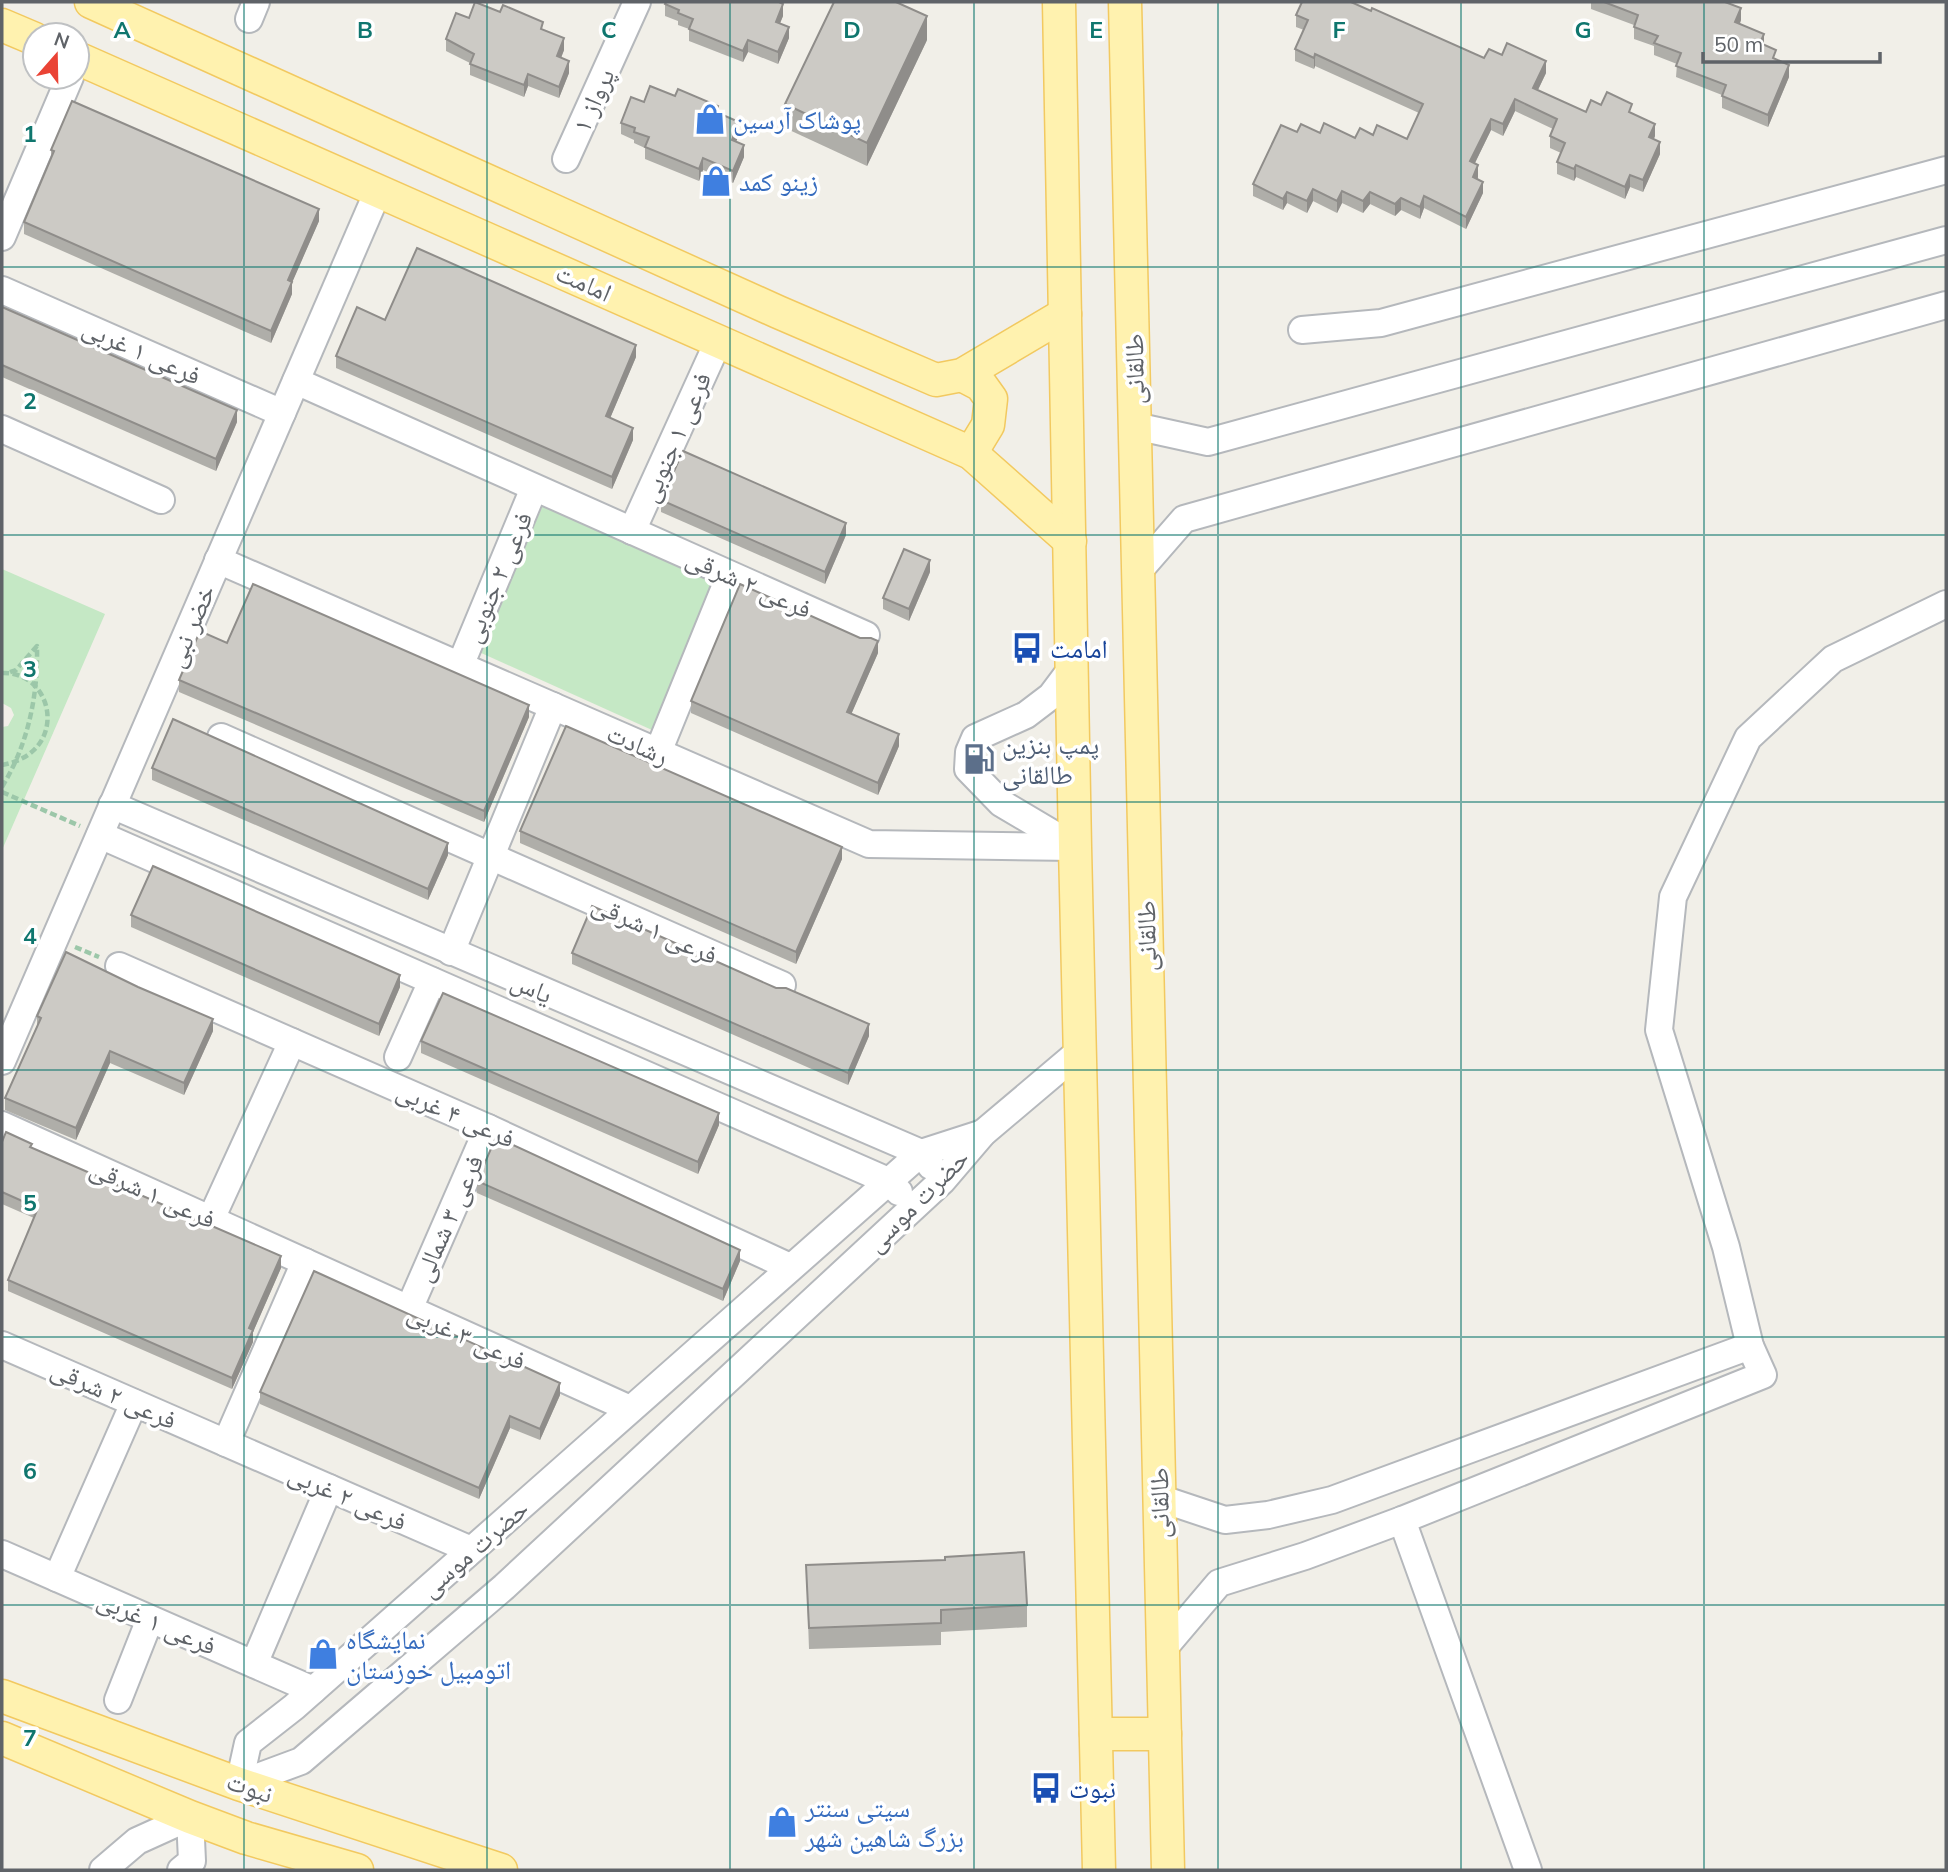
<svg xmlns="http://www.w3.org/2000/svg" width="1948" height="1872" font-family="Mulish,'Noto Naskh Arabic',sans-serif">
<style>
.green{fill:#c5e8c5}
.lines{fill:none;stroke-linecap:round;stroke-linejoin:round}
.minor-casing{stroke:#b5b8bc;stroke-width:30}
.major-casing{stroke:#f2c960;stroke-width:35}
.path{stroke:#9cc7a9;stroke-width:4.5;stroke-dasharray:7 3.5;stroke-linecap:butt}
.minor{stroke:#fff;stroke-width:26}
.major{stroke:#fff2af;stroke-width:32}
.wall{fill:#afaea9}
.shaded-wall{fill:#8f8d8a}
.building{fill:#cccac5;stroke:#8f8d8a;stroke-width:2}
.grid{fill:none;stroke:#0f766e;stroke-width:2;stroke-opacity:0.55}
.labels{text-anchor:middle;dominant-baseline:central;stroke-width:7;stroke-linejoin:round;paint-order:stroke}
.street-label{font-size:26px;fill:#5f6368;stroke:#fff}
.shop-label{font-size:26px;fill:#366cbe;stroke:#fff;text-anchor:start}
.transit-label{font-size:26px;fill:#164399;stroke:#fff;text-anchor:start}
.service-label{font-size:26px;fill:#4e5e75;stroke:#fff;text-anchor:start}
.grid-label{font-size:23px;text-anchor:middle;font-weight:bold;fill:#0f766e;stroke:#fff;stroke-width:7;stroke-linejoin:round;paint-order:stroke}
</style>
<rect width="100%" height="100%" fill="#f1efe8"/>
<g class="green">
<path d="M543 505 717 582 652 730 479 652Z"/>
<path d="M2 569 105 614 2 850V727L8 726 14 715 11 708 2 703Z"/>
</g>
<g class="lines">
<defs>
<g id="minor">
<path d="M249 19 256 2"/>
<path d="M566 159 637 2"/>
<path d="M2 237 70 77"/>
<path d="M2 290 282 413"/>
<path d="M1302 330 1381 323 1946 170"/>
<path d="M296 381 866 635"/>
<path d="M1135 426 1208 442 1946 240"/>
<path d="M2 429 161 500"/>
<path d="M632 531 718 342"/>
<path d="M218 560 869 844 1075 847"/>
<path d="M1137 573 1184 519 1946 305"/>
<path d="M460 666 534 488"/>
<path d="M1072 668 1051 696 1026 715 975 738 969 752 968 769 1001 803 1075 847"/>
<path d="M221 737 782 985"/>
<path d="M658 752 730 575"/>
<path d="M112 805 921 1153 931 1166"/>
<path d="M100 835 888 1181 899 1192"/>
<path d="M451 952 553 706"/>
<path d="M119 966 488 1128 790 1267"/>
<path d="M398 1057 432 981"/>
<path d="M2 1061 378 191"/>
<path d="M2 1125 630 1409"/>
<path d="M211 1219 292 1042"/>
<path d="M409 1309 488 1128"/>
<path d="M2 1345 471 1550"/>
<path d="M226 1443 305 1262"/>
<path d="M1159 1498 1225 1520 1268 1515 1332 1500 1750 1346"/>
<path d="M1402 1520 1528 1870"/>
<path d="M2 1554 313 1690"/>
<path d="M57 1578 134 1403"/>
<path d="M1163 1649 1219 1583 1305 1556 1402 1520 1763 1375 1750 1346 1726 1247 1659 1030 1673 897 1748 738 1833 659 1946 604"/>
<path d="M254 1664 329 1488"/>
<path d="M118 1700 150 1619"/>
<path d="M239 1784 301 1761 504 1587 942 1181 983 1133 1080 1051"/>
<path d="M239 1784 248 1743 294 1707 921 1153 983 1133"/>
<path d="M103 1870 137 1841 190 1817 192 1861 181 1870"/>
</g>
<g id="major">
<path d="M91 2 778 312 936 380 962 375 1065 314"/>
<path d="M1059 2 1075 847 1099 1870"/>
<path d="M1125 2 1168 1870"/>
<path d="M2 25 35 39"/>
<path d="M77 58 971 453 1070 541"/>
<path d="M962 375 981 385 991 399 988 425 971 453"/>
<path d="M2 1696 239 1784 501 1870"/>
<path d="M1096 1734H1165"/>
<path d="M2 1738 190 1817 246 1838 357 1870"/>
</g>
</defs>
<use href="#minor" class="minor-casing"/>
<use href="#major" class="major-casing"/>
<g class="path">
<path d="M2 673C55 671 70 753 2 765"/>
<path d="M2 787C28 744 38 697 37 646L16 670 8 673"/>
<path d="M2 792 80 826"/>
<path d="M75 947 99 957"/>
</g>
<use href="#minor" class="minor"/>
<use href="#major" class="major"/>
</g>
<g class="wall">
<path d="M1591 2H1725L1741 20 1740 24 1764 45 1789 77 1768 127 1722 108V95L1676 77 1677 64 1654 55V46L1634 39V25L1591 9Z"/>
<path d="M665 4 783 16 780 23 789 38 778 64 748 52 743 62 689 41V29L678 25V21L665 16Z"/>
<path d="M1296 15 1546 73 1538 90 1586 112 1601 105 1632 114 1655 136 1654 139 1660 154 1643 192 1630 187 1625 199 1576 177 1574 181 1557 174V162L1561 153 1550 148V136L1553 129 1515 111 1503 136 1491 130 1475 163 1478 177V179L1483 193 1466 229 1424 208 1420 219 1401 210 1395 216 1370 204 1363 213 1342 203 1337 213 1313 201 1307 213 1287 203 1283 210 1253 196V184L1297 132 1320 133 1355 138 1373 135 1407 139 1419 113 1315 66 1314 69 1295 61V49L1304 30 1296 27Z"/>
<path d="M469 18 543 30 564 50 561 58 569 73 559 98 528 86 524 97 470 75V63L446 51V39Z"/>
<path d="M927 40 867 166 785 128V104Z"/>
<path d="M675 96 718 114 739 134 736 142 744 157 733 183 703 170 699 181 645 159V148L634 143V140L621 134V123L644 102Z"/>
<path d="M51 150 319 221 292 282V294L271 343 24 234V222L51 159Z"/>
<path d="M2 307 237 422 216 471 2 377Z"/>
<path d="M385 320 636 357 610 418 633 440 612 489 336 368V356Z"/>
<path d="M661 500 846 535 825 584 661 512Z"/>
<path d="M930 572 909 621 883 609V598Z"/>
<path d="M227 643 529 717 484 822 179 692V680Z"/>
<path d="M878 653 851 714 899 746 878 795 691 713V701Z"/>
<path d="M152 768 448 855 428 900 152 780Z"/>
<path d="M520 831 842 859 796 964 520 843Z"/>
<path d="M131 915 400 987 379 1036 131 927Z"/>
<path d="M572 953 869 1036 848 1085 572 964Z"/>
<path d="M37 1016 213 1031 184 1095 110 1063 76 1140 5 1110V1098L37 1027Z"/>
<path d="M421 1041 719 1125 698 1174 421 1053Z"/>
<path d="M2 1142 32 1148 281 1268 253 1332V1342L232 1389 8 1291V1280L34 1218 2 1204Z"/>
<path d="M477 1181 740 1261 723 1301 477 1193Z"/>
<path d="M260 1392 560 1395 540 1440 510 1428 479 1499 260 1404Z"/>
<path d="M806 1565 1027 1605V1627L941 1632V1645L809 1649Z"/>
</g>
<g class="shaded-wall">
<path d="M783 4V16L776 33V22Z"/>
<path d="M1741 8V20L1735 34V22Z"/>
<path d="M927 16V40L867 166V143Z"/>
<path d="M789 27V38L778 64V52Z"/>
<path d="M1764 34V45L1760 43Z"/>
<path d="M564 38V50L557 68V56Z"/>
<path d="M748 40V52L743 62V51Z"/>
<path d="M1315 54V66L1314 69V58Z"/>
<path d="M569 61V73L559 98V87Z"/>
<path d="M1546 61V73L1533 100V88Z"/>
<path d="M1789 65V77L1768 127V115Z"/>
<path d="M528 74V86L524 97V85Z"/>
<path d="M1515 99V111L1503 136V124Z"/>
<path d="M1491 119V130L1470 173V161Z"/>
<path d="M739 122V134L732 152V140Z"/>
<path d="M1655 124V136L1649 149V137Z"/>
<path d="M1660 142V154L1643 192V180Z"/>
<path d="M744 145V157L733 183V171Z"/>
<path d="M703 158V170L699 181V169Z"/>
<path d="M1478 165V177L1473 189V177Z"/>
<path d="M1576 165V177L1574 181V169Z"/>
<path d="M1630 175V187L1625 199V187Z"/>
<path d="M1483 182V193L1466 229V217Z"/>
<path d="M1313 189V201L1307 213V201Z"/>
<path d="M1342 191V203L1337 213V201Z"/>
<path d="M1287 192V203L1283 210V199Z"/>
<path d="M1370 192V204L1363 213V201Z"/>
<path d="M1424 196V208L1420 219V207Z"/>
<path d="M1401 198V210L1395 216V204Z"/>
<path d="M319 209V221L288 292V280Z"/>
<path d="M292 282V294L271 343V331Z"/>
<path d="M636 345V357L606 428V416Z"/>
<path d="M237 410V422L216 471V459Z"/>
<path d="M633 428V440L612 489V477Z"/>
<path d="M846 523V535L825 584V572Z"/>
<path d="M930 560V572L909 621V609Z"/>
<path d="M878 641V653L847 724V712Z"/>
<path d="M529 705V717L484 822V811Z"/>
<path d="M899 734V746L878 795V783Z"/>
<path d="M448 843V855L428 900V889Z"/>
<path d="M842 847V859L796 964V952Z"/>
<path d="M400 975V987L379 1036V1024Z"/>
<path d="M213 1019V1031L184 1095V1083Z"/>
<path d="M869 1024V1036L848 1085V1073Z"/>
<path d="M110 1051V1063L76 1140V1128Z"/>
<path d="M719 1113V1125L698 1174V1162Z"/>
<path d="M740 1250V1261L723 1301V1289Z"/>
<path d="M281 1256V1268L253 1332V1342L232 1389V1378L249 1328Z"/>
<path d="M560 1383V1395L540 1440V1429Z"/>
<path d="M510 1416V1428L479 1499V1488Z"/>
</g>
<g class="building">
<path d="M475 2 500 12 503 5 543 22 541 29 564 38 557 56 569 61 559 87 528 74 524 85 470 64 474 54 446 39 456 13 469 18Z"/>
<path d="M666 2H779L783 4 776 22 789 27 778 52 748 40 743 51 689 29 693 19 678 13 679 10 665 4Z"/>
<path d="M834 2H896L927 16 867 143 785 104Z"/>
<path d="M1302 2H1351L1371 11 1372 8 1484 58 1489 49 1502 55 1507 43 1546 61 1533 88 1586 112 1591 100 1601 105 1607 92 1632 104 1629 112 1655 124 1649 137 1660 142 1643 180 1630 175 1625 187 1576 165 1574 169 1557 162 1565 143 1550 136 1557 119 1515 99 1503 124 1491 119 1470 161 1478 165 1473 177 1483 182 1466 217 1424 196 1420 207 1401 198 1395 204 1370 192 1363 201 1342 191 1337 201 1313 189 1307 201 1287 192 1283 199 1253 184 1281 125 1297 132 1301 124 1320 133 1324 123 1355 138 1360 128 1373 135 1377 125 1407 139 1423 104 1315 54 1314 58 1295 49 1308 20 1296 15Z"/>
<path d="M1604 2H1725L1741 8 1735 22 1764 34 1760 43 1776 50 1773 58 1789 65 1768 115 1722 96 1726 85 1676 66 1681 53 1654 43 1658 36 1634 27 1638 15Z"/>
<path d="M650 86 675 96 678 89 718 106 716 112 739 122 732 140 744 145 733 171 703 158 699 169 645 147 649 137 634 132 635 128 621 123 631 97 644 102Z"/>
<path d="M72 101 319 209 288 280 292 282 271 331 24 222 54 151 51 150Z"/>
<path d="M417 248 636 345 606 416 633 428 612 477 336 356 357 307 385 320Z"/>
<path d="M2 307 237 410 216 459 2 365Z"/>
<path d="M683 451 846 523 825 572 661 500Z"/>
<path d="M904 549 930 560 909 609 883 598Z"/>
<path d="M253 584 529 705 484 811 179 680 200 631 227 643Z"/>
<path d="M740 584 860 638H871L878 641 847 712 899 734 878 783 691 701Z"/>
<path d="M173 719 448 843 428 889 152 768Z"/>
<path d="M566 726 842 847 796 952 520 831Z"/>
<path d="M153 866 400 975 379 1024 131 915Z"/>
<path d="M592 906 776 988H786L869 1024 848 1073 572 953Z"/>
<path d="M66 952 138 987 213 1019 184 1083 110 1051 76 1128 5 1098 41 1018 37 1016Z"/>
<path d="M443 993 719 1113 698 1162 421 1041Z"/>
<path d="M6 1132 32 1144 30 1147 281 1256 249 1328 253 1330 232 1378 8 1280 38 1208 2 1192V1142Z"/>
<path d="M496 1137 740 1250 723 1289 477 1181Z"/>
<path d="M314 1271 560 1383 540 1429 510 1416 479 1488 260 1392Z"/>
<path d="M1024 1552 1027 1605 941 1610V1623L809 1628 806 1565 945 1560V1557Z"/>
</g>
<path class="grid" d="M244 2V1870M487 2V1870M730 2V1870M974 2V1870M1218 2V1870M1461 2V1870M1704 2V1870M2 267H1946M2 535H1946M2 802H1946M2 1070H1946M2 1337H1946M2 1605H1946"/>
<defs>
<symbol id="shop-bare" viewBox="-9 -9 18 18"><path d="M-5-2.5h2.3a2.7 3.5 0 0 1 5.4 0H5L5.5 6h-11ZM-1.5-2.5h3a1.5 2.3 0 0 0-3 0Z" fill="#3f7fe0" stroke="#fff" stroke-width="2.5" paint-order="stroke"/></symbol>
<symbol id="bus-bare" viewBox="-9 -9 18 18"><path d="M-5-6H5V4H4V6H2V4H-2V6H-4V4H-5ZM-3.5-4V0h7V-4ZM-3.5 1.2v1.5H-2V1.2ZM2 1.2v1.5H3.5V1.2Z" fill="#1a4fb4" stroke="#fff" stroke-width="2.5" paint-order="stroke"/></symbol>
<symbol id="fuel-bare" viewBox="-9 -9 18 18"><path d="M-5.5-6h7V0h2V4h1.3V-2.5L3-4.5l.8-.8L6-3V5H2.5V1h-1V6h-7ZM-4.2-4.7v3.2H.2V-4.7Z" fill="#5c6f8a" stroke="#fff" stroke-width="2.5" paint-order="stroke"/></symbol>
</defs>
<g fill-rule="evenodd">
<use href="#shop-bare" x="688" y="97" width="44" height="44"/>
<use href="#shop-bare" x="694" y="159" width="44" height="44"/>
<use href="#bus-bare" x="1005" y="626" width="44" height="44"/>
<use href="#fuel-bare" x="957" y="737" width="44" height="44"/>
<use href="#shop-bare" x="301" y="1632" width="44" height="44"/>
<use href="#bus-bare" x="1024" y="1766" width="44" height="44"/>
<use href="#shop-bare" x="760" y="1800" width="44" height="44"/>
</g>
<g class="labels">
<g class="street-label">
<text transform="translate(593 100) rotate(-66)">پرواز ۱</text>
<text transform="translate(584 282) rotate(24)">امامت</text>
<text transform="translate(142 351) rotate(24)">فرعی ۱ غربی</text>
<text transform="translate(1134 369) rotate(-91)">طالقانی</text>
<text transform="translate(675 437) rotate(-66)">فرعی ۱ جنوبی</text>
<text transform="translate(497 577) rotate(-67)">فرعی ۲ جنوبی</text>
<text transform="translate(749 583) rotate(24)">فرعی ۲ شرقی</text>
<text transform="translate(190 626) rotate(-67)">خضر نبی</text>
<text transform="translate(638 744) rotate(24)">رشادت</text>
<text transform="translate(655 929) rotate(24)">فرعی ۱ شرقی</text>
<text transform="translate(1146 936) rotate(-91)">طالقانی</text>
<text transform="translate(532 987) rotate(23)">یاس</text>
<text transform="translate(456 1114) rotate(24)">فرعی ۴ غربی</text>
<text transform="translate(153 1193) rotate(24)">فرعی ۱ شرقی</text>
<text transform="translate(917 1200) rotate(-45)">حضرت موسی</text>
<text transform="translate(448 1218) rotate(-66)">فرعی ۳ شمالی</text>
<text transform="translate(467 1336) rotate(24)">فرعی ۳ غربی</text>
<text transform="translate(114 1394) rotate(24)">فرعی ۲ شرقی</text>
<text transform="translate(348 1497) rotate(24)">فرعی ۲ غربی</text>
<text transform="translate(1159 1503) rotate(-91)">طالقانی</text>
<text transform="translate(474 1548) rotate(-41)">حضرت موسی</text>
<text transform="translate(157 1622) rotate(23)">فرعی ۱ غربی</text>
<text transform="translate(250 1787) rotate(19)">نبوت</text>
</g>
<g class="shop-label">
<text x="733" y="119">پوشاک آرسین</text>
<text x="739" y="181">زینو کمد</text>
<text x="346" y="1639">نمایشگاه<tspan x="346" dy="30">اتومبیل خوزستان</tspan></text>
<text x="805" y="1807">سیتی سنتر<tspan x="805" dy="30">بزرگ شاهین شهر</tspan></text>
</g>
<g class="transit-label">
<text x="1050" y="648">امامت</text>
<text x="1069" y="1788">نبوت</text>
</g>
<g class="service-label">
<text x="1002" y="744">پمپ بنزین<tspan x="1002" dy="30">طالقانی</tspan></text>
</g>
</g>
<g class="grid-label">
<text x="122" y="38">A</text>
<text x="365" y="38">B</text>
<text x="609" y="38">C</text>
<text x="852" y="38">D</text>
<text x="1096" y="38">E</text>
<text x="1339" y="38">F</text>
<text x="1583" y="38">G</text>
<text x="30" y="142">1</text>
<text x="30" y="409">2</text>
<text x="30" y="677">3</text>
<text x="30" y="944">4</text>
<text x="30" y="1211">5</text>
<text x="30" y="1479">6</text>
<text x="30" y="1746">7</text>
</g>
<rect width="1948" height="1872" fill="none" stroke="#5f6368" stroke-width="7"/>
<g transform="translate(56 56) rotate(20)"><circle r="33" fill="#ffffff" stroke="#bfc1c3" stroke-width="2"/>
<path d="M0-5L12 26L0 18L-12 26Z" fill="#ea4335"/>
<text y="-10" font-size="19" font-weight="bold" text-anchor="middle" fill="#5f6368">N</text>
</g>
<path d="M1703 52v10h177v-10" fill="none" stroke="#5f6368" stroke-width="3.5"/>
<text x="1714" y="52" font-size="21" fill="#5f6368" stroke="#ffffff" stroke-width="5" paint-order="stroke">50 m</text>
</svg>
